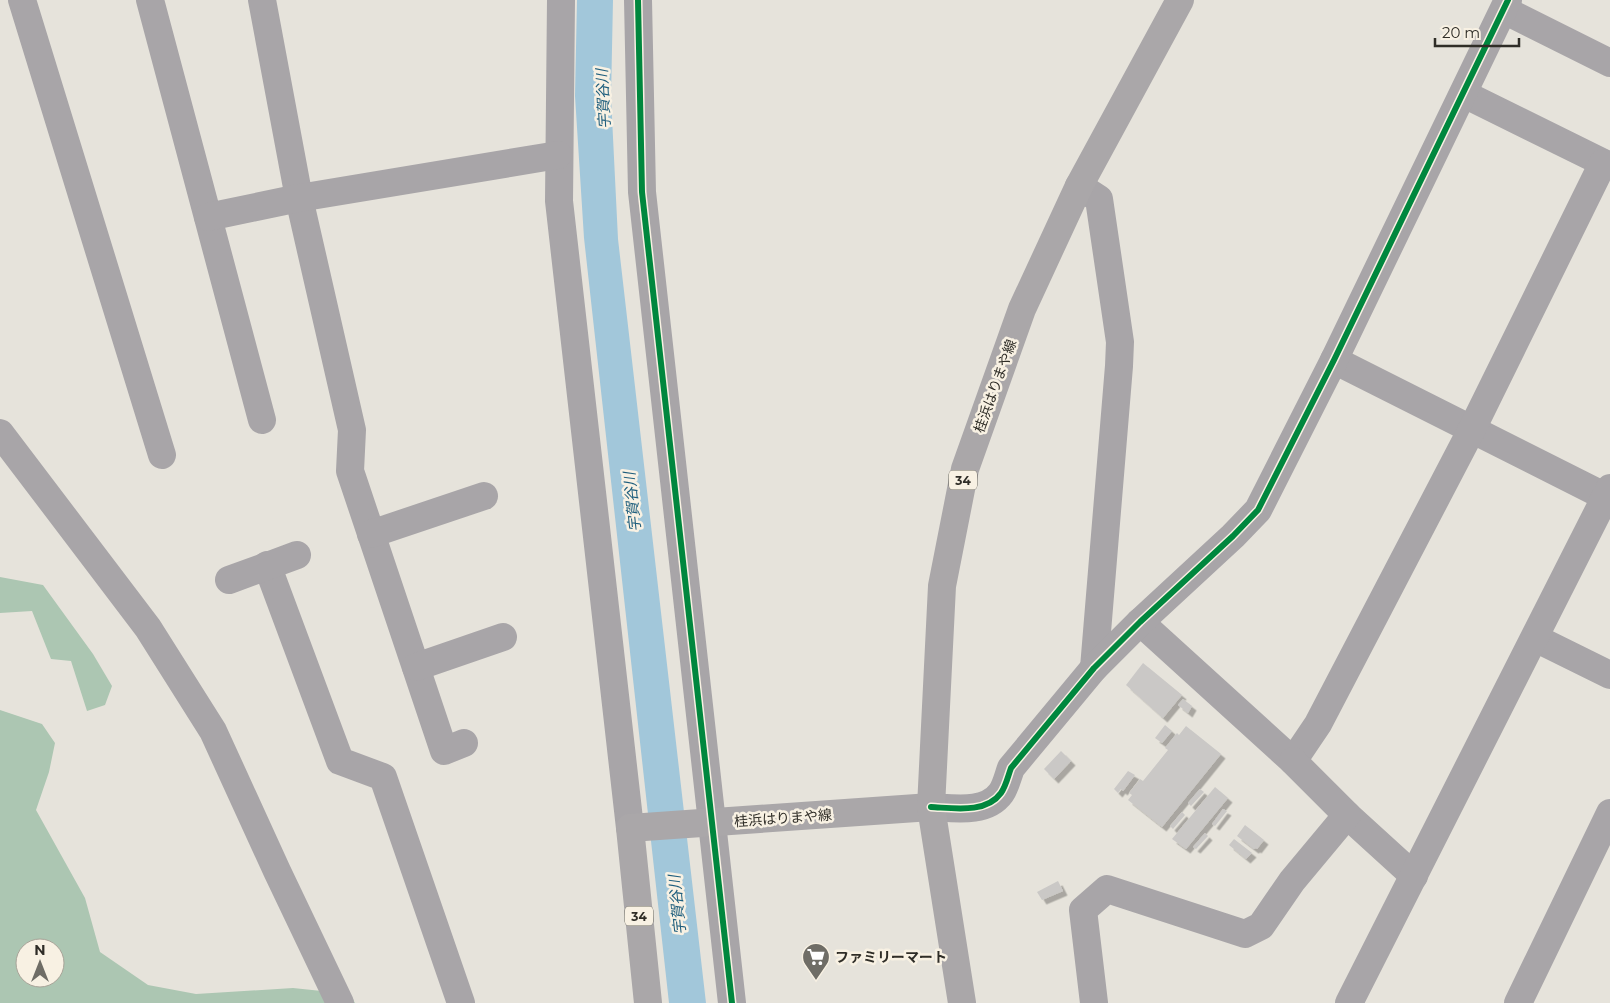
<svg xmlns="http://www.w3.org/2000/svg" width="1610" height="1003" font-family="Montserrat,'Noto Sans JP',sans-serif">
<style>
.forest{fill:#acc6b2;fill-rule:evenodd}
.water{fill:#a2c7da}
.building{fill:#cac8c6;filter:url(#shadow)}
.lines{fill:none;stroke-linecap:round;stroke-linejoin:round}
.minor{stroke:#a8a5a8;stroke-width:28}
.major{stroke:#aaa7a9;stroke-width:28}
.cycleway-casing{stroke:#f8f1e3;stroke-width:9}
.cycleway{stroke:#00873e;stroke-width:6}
.labels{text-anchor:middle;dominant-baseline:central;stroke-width:5;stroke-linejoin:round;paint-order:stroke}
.shield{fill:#f8f1e3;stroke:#6b685f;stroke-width:1}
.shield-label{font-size:12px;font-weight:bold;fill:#2f2d27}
.street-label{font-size:14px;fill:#2f2d27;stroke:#f8f1e3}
.poi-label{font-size:14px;font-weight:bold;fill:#2f2d27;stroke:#f8f1e3;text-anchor:start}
.water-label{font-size:15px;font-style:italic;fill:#1e5e7d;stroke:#f8f1e3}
</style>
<defs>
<filter id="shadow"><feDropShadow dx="4.5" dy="4.5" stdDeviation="0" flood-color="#0004"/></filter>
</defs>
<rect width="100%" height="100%" fill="#e6e3db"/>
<g class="forest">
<path d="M0 577 43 585 93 654 112 686 105 705 87 711 71 661 51 659 32 611 0 613Z"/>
<path d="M0 710 42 724 55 743 49 772 36 810 85 898 100 952 148 985 196 994 293 988 350 994 355 1003H0ZM25 948H55V978H25Z"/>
</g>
<path class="water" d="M577 0H613L611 97 618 239 706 1003H669L584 238 575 96Z"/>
<g class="building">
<path d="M1143 663 1182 695 1163 718 1126 685Z"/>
<path d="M1183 699 1192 706 1188 713 1178 705Z"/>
<path d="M1165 725 1172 731 1162 743 1155 738Z"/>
<path d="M1186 726 1221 754 1162 827 1128 800 1132 795 1129 793 1140 779 1143 781 1168 750 1165 748 1177 733 1179 735Z"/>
<path d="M1061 751 1071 761 1054 779 1044 769Z"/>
<path d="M1128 771 1135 775 1123 791 1121 789 1118 793 1114 789Z"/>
<path d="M1215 787 1228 798 1186 849 1172 839Z"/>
<path d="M1200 789 1204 792 1191 806 1188 803Z"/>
<path d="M1223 809 1227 811 1215 826 1212 824Z"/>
<path d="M1182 812 1185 815 1173 829 1170 826Z"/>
<path d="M1245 825 1264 840 1257 849 1256 848 1254 849 1237 836Z"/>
<path d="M1205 833 1208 836 1196 849 1193 847Z"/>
<path d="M1234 839 1252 853 1246 859 1229 845Z"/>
<path d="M1058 881 1063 891 1042 900 1037 892Z"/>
</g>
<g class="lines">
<g class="minor">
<path d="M22 0 162 455"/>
<path d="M150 0 262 420"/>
<path d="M262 0 299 198 352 430 350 471 444 751 464 743"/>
<path d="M561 0 559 201 630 828"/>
<path d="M638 0 642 192 732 1003"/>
<path d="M1504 10 1610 63"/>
<path d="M1464 94 1610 166"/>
<path d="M1079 186 1099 199 1120 342 1119 366 1094 668"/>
<path d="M208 217 299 198 558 155"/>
<path d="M1334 360 1610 499"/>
<path d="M0 433 148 628 213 731 277 871 340 1003"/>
<path d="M371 534 484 496"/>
<path d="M267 565 340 761 383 777 461 1003"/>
<path d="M229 580 297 555"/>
<path d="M1140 622 1293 761 1318 724 1472 429 1603 163"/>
<path d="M1535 638 1610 675"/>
<path d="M416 667 503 637"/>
<path d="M931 807C953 808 986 814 1001 793 1006 786 1008 776 1011 768L1094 668 1140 622 1233 536 1258 510 1334 360 1508 0"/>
<path d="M1347 815 1414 876"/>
<path d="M1094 1003 1083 910 1107 889 1245 934 1261 926 1292 881 1347 815 1293 761"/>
<path d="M1349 1003 1610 488"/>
<path d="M1518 1003 1610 813"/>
</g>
<g class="major">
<path d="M648 1003 630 828 931 807"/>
<path d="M962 1003 931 807 942 586 965 469 1022 309 1079 186 1180 0"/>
</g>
<defs>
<g id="cycleway">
<path d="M638 0 642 192 732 1003"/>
<path d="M931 807C953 808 986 814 1001 793 1006 786 1008 776 1011 768L1094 668 1140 622 1233 536 1258 510 1334 360 1508 0"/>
</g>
</defs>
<use href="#cycleway" class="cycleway-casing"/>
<use href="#cycleway" class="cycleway"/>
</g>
<defs>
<symbol id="supermarket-pin" viewBox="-11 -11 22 30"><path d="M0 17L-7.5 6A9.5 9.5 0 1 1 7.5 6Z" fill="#6f6d66" stroke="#f8f1e3"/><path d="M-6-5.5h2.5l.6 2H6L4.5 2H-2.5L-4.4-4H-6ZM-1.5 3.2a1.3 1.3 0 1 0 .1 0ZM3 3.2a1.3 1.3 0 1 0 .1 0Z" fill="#fff"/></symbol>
</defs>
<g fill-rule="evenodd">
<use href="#supermarket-pin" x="800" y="941" width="32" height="43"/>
</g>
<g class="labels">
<g class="shield">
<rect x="949" y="470.5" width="28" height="19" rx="4"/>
<rect x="625" y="906.5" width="28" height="19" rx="4"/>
</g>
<g class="shield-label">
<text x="963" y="480">34</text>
<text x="639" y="916">34</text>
</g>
<g class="street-label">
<text transform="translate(995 386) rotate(-70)">桂浜はりまや線</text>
<text transform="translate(783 818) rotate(-4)">桂浜はりまや線</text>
</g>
<g class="poi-label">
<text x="835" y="957">ファミリーマート</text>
</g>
<g class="water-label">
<text transform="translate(603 99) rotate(-93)">宇賀谷川</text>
<text transform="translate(632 502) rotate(-96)">宇賀谷川</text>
<text transform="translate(677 905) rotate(-96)">宇賀谷川</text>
</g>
</g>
<g transform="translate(40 963)"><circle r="24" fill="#f8f1e3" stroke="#a8a398"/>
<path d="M0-4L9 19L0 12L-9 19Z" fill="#6f6d66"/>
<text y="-8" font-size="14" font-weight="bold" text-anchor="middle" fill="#2f2d27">N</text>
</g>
<path d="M1435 38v8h84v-8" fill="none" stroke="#2f2d27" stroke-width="2.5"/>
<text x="1442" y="38" font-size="15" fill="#2f2d27" stroke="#f8f1e3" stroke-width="4" paint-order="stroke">20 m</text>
</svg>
